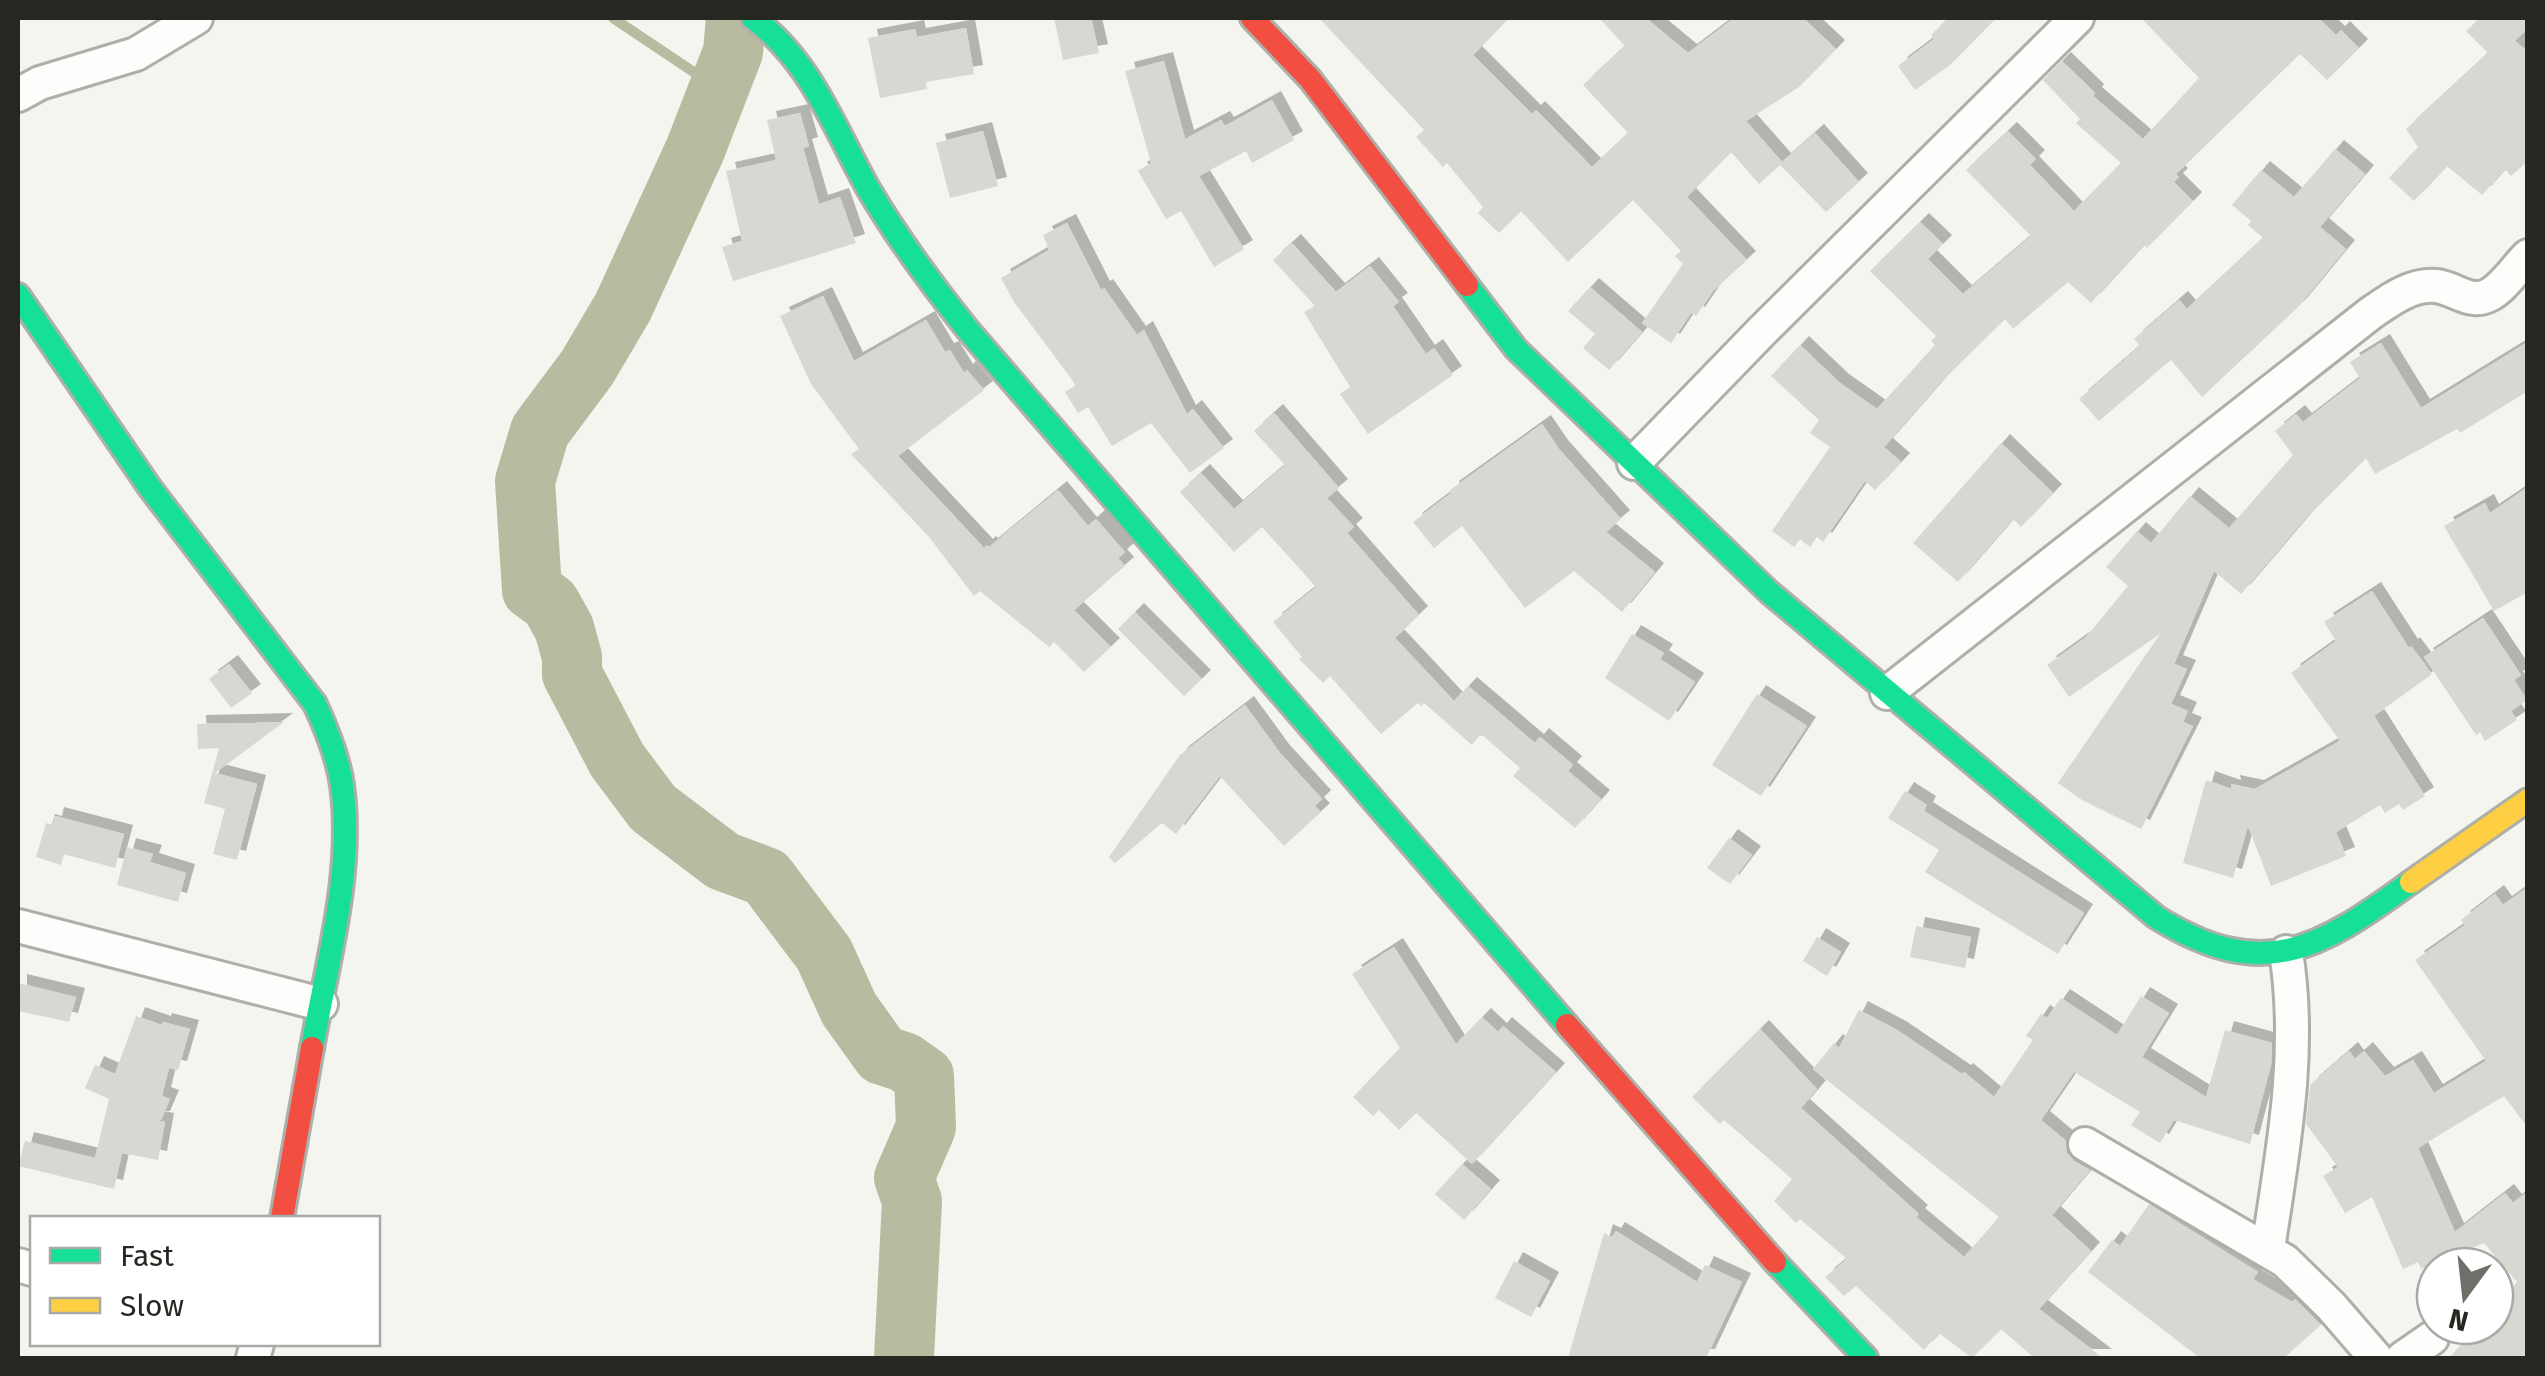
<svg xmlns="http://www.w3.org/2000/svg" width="2545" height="1376" font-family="'Fira Sans',sans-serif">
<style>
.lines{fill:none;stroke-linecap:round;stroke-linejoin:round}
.stream{stroke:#b8bba0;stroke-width:10}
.river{stroke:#b8bba0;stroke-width:60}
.building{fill:#d7d8d2;filter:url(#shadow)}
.street-casing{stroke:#aeafa9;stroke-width:38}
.fast-casing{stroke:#aeafa9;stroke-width:28}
.slow-casing{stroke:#aeafa9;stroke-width:28}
.jam-casing{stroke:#aeafa9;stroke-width:28}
.street{stroke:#fdfefc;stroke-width:32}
.fast{stroke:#16e098;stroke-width:22}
.slow{stroke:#ffcf43;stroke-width:22}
.jam{stroke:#f24e42;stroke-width:22}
</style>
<defs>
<filter id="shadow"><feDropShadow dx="9" dy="-9" stdDeviation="0" flood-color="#0004"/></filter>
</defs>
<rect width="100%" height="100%" fill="#f4f5ee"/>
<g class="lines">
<path class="stream" d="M613 18 719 89"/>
<path class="river" d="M736 18 733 52 695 150 623 307 587 368 540 431 525 481 532 590 550 603 564 628 572 657V674L617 760 653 808 723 861 766 877 824 954 849 1009 882 1055 904 1062 924 1076 926 1127 904 1178 912 1201 904 1358"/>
</g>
<g class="building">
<path d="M1054 18H1091L1099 53 1063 60Z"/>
<path d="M1319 18H1509L1473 55 1532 114 1536 110 1592 167 1628 133 1583 85 1625 46 1599 18H1646L1688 53 1734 18H1803L1836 49 1799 87 1746 121 1782 162 1815 133 1859 182 1826 212 1780 165 1759 184 1731 152 1687 197 1747 260 1713 291 1696 316 1691 313 1671 343 1642 323 1683 264 1675 256 1681 251 1633 200 1568 262 1521 211 1499 233 1478 213 1483 207 1447 163 1443 167 1416 137 1424 130Z"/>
<path d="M1948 18H1996L1950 65 1915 90 1898 66 1934 39 1931 35Z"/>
<path d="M2141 18H2318L2336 35 2341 30 2359 48 2327 80 2300 54 2176 174 2179 177 2174 182 2193 201 2147 248 2144 245 2091 303 2068 282 2013 329 2005 319 1940 383 1884 447 1901 462 1875 490 1865 481 1823 542 1817 537 1810 547 1800 539 1794 547 1772 531 1830 447 1810 433 1819 420 1771 376 1800 345 1840 383 1877 409 1935 345 1931 341 1936 336 1870 271 1920 222 1943 244 1928 259 1963 294 2031 236 1966 170 2008 131 2036 159 2030 165 2074 211 2121 163 2076 123 2080 119 2043 80 2062 61 2095 93 2093 96 2143 139 2199 78Z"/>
<path d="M2480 18H2528V28L2515 41 2528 52V161L2511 176 2505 169 2482 195 2447 166 2414 201 2389 178 2418 147 2406 129 2488 53 2466 31Z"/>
<path d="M966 28 974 74 926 82 927 89 880 98 868 38 915 29 917 37Z"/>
<path d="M1164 61 1185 139 1221 120 1225 126 1272 100 1294 140 1252 163 1246 151 1199 176 1244 249 1214 267 1181 211 1166 219 1138 171 1151 163 1125 71Z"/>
<path d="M800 113 809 146 803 148 819 204 840 197 856 243 733 281 722 247 742 241 726 171 776 160 767 120Z"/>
<path d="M983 131 998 186 950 198 936 143Z"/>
<path d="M2335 149 2365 174 2320 227 2346 249 2298 307 2202 397 2171 360 2099 421 2079 399 2140 346 2134 339 2179 300 2187 309 2263 238 2248 225 2251 221 2232 205 2261 170 2294 197Z"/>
<path d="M1067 223 1101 290 1104 288 1137 335 1144 330 1187 414 1193 409 1224 448 1190 473 1151 423 1112 446 1088 407 1078 413 1065 392 1076 385 1014 302 1001 278 1049 250 1043 235Z"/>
<path d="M1292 243 1336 292 1370 266 1399 302 1393 306 1426 354 1434 348 1453 375 1368 434 1340 394 1350 387 1304 312 1315 306 1273 260Z"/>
<path d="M1590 287 1642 332 1609 370 1583 348 1595 334 1568 311Z"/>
<path d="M823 296 854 361 926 320 945 352 950 350 964 373 967 370 984 390 898 456 984 548 987 545 989 547 1058 490 1088 526 1096 519 1125 552 1118 558 1125 566 1074 610 1111 647 1084 672 1054 642 1049 647 980 591 974 596 929 537 851 454 859 449 811 384 780 316Z"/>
<path d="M2528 342V391L2460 433 2457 429 2375 474 2366 458 2305 519 2241 594 2214 571 2174 664 2187 669 2171 704 2188 711 2183 722 2193 726 2141 829 2082 800 2058 783 2160 634 2069 697 2047 665 2086 637 2128 586 2106 567 2137 531 2151 543 2190 496 2229 528 2293 455 2275 431 2296 414 2303 422 2360 378 2350 362 2381 343 2421 408Z"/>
<path d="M1274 413 1339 488 1327 498 1354 527 1347 533 1419 615 1395 638 1454 701 1468 686 1535 743 1540 737 1573 765 1568 771 1601 799 1575 828 1513 776 1520 768 1481 734 1472 745 1424 703 1421 706 1418 703 1381 734 1330 676 1323 683 1299 659 1302 657 1273 622 1316 587 1262 527 1234 552 1180 492 1201 473 1234 509 1285 465 1254 431Z"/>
<path d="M1542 424 1559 449 1621 519 1606 532 1655 572 1622 612 1574 571 1525 608 1462 526 1434 548 1413 522 1451 493 1450 490Z"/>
<path d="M2001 443 2053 493 2021 527 2013 519 1958 582 1913 543Z"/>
<path d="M2528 487V592L2494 611 2444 526 2485 503 2490 513Z"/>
<path d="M2372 591 2409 648 2411 646 2432 674 2374 716 2425 796 2403 810 2399 804 2385 813 2380 805 2336 832 2346 856 2271 886 2248 826 2233 878 2183 863 2206 780 2232 789 2231 784 2255 789 2340 741 2291 673 2336 641 2324 622Z"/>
<path d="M1135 612 1202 679 1184 696 1118 629Z"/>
<path d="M2483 618 2521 675 2514 680 2527 700 2511 711 2517 720 2485 741 2480 732 2476 735 2424 657Z"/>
<path d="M1632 634 1664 653 1660 659 1695 682 1669 721 1605 678Z"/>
<path d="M229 664 252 693 231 708 209 679Z"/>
<path d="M1757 694 1807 726 1761 796 1712 765Z"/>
<path d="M1245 705 1280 753 1322 799 1315 806 1321 812 1284 846 1220 776 1176 834 1162 823 1115 863 1109 857 1180 755Z"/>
<path d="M284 722 215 773 257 784 237 860 213 854 225 809 204 803 219 748 198 749 197 724Z"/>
<path d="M1905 791 1927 805 1924 811 2084 913 2058 954 1925 872 1939 850 1888 818Z"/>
<path d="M55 816 124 834 115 868 64 854 61 865 36 857 46 823 53 825Z"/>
<path d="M1729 838 1752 855 1730 884 1707 868Z"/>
<path d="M127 847 153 854 150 862 186 873 178 902 117 885Z"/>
<path d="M2528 887V1128L2504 1096 2418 1148 2455 1232 2505 1193 2513 1203 2528 1191V1358H2449L2478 1326H2495V1307L2517 1282 2484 1243 2421 1269 2418 1262 2403 1269 2372 1197 2345 1213 2323 1176 2338 1167 2306 1124 2310 1085 2349 1051 2355 1059 2364 1051 2385 1076 2413 1060 2434 1093 2486 1061 2415 960 2465 925 2461 920 2495 894 2503 905Z"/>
<path d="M1916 926 1971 937 1965 968 1910 957Z"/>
<path d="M1817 937 1841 952 1827 976 1803 961Z"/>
<path d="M1394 947 1456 1044 1482 1017 1498 1032 1503 1026 1556 1072 1472 1164 1416 1113 1399 1130 1379 1110 1373 1116 1353 1097 1400 1048 1352 974Z"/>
<path d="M18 983 76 997 69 1022 18 1011Z"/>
<path d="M2141 996 2169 1013 2142 1057 2206 1097 2225 1030 2272 1043 2271 1065 2250 1144 2174 1120 2160 1143 2131 1125 2140 1112 2074 1072 2041 1120 2066 1141 2067 1153 2074 1161 2090 1170 2052 1215 2091 1251 2039 1309 2103 1358H2034L2001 1329 1972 1358 1939 1333 1924 1350 1856 1286 1844 1296 1825 1277 1847 1259 1800 1219 1796 1223 1774 1201 1792 1179 1724 1120 1720 1124 1692 1097 1760 1029 1817 1089 1801 1108 1919 1214 1916 1217 1964 1257 1999 1217 1813 1069 1834 1043 1839 1048 1859 1010 1897 1030 1962 1074 1964 1072 1994 1097 2033 1040 2026 1036 2041 1014 2047 1018 2061 998 2117 1035Z"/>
<path d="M136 1016 162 1025 163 1022 190 1029 178 1070 169 1068 162 1096 170 1099 161 1120H155L165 1122 158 1160 122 1153 114 1189 18 1166 25 1141 95 1158 109 1099 85 1088 95 1065 115 1074Z"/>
<path d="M1462 1164 1491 1189 1464 1220 1435 1194Z"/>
<path d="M2149 1204 2258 1272 2253 1279 2292 1302 2295 1299 2321 1325 2284 1358H2200L2088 1272 2112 1240 2120 1246Z"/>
<path d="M1616 1231 1697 1282 1705 1265 1742 1282 1706 1358H1568L1604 1233 1612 1237Z"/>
<path d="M1514 1261 1550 1281 1531 1317 1495 1298Z"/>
</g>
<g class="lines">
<defs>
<g id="street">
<path d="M18 95 40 83 136 54 196 18"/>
<path d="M1634 463 1762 331 2077 18"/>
<path d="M1887 693 2371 313C2390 300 2411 284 2436 286 2455 288 2470 305 2489 295 2503 288 2516 268 2528 256"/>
<path d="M18 926 321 1004"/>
<path d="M2085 1144 2285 1261 2331 1306 2376 1358"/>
<path d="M2268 1249C2283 1149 2302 1052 2286 952"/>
<path d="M18 1265 32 1269"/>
<path d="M253 1358 257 1344"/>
<path d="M2403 1358 2432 1338"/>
</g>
<g id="fast">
<path d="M753 18C812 62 834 128 869 190 898 239 932 285 968 330L1567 1025"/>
<path d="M1467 285 1516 349 1769 592 2156 917C2263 984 2319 949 2411 882"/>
<path d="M18 295 150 488 315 704C327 730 338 757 342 785 354 872 327 963 312 1048"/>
<path d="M1775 1262 1866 1358"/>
</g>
<path id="slow" d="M2411 882 2528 800"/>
<g id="jam">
<path d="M1252 18 1310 79 1467 285"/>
<path d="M1567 1025 1775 1262"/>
<path d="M282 1218 312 1048"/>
</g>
</defs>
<use href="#street" class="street-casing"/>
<use href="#fast" class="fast-casing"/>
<use href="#slow" class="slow-casing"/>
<use href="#jam" class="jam-casing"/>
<use href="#street" class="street"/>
<use href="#fast" class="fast"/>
<use href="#slow" class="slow"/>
<use href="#jam" class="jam"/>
</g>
<rect width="2545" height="1376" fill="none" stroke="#272722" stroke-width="40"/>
<rect x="30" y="1216" width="350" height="130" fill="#ffffff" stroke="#a9a9a7" stroke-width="2.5"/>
<rect x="50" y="1248" width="50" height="15" fill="#16e098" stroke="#a9a9a7" stroke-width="2.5"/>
<text x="120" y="1266" font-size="30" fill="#272722">Fast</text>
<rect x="50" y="1298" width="50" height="15" fill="#ffcf43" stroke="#a9a9a7" stroke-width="2.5"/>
<text x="120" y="1316" font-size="30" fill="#272722">Slow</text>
<g transform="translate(2465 1296) rotate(195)"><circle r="48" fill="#ffffff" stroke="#a9a9a7" stroke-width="2.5"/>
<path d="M0-8L18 38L0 25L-18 38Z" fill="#6f6f69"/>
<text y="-15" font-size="28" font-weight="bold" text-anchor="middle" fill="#272722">N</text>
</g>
</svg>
